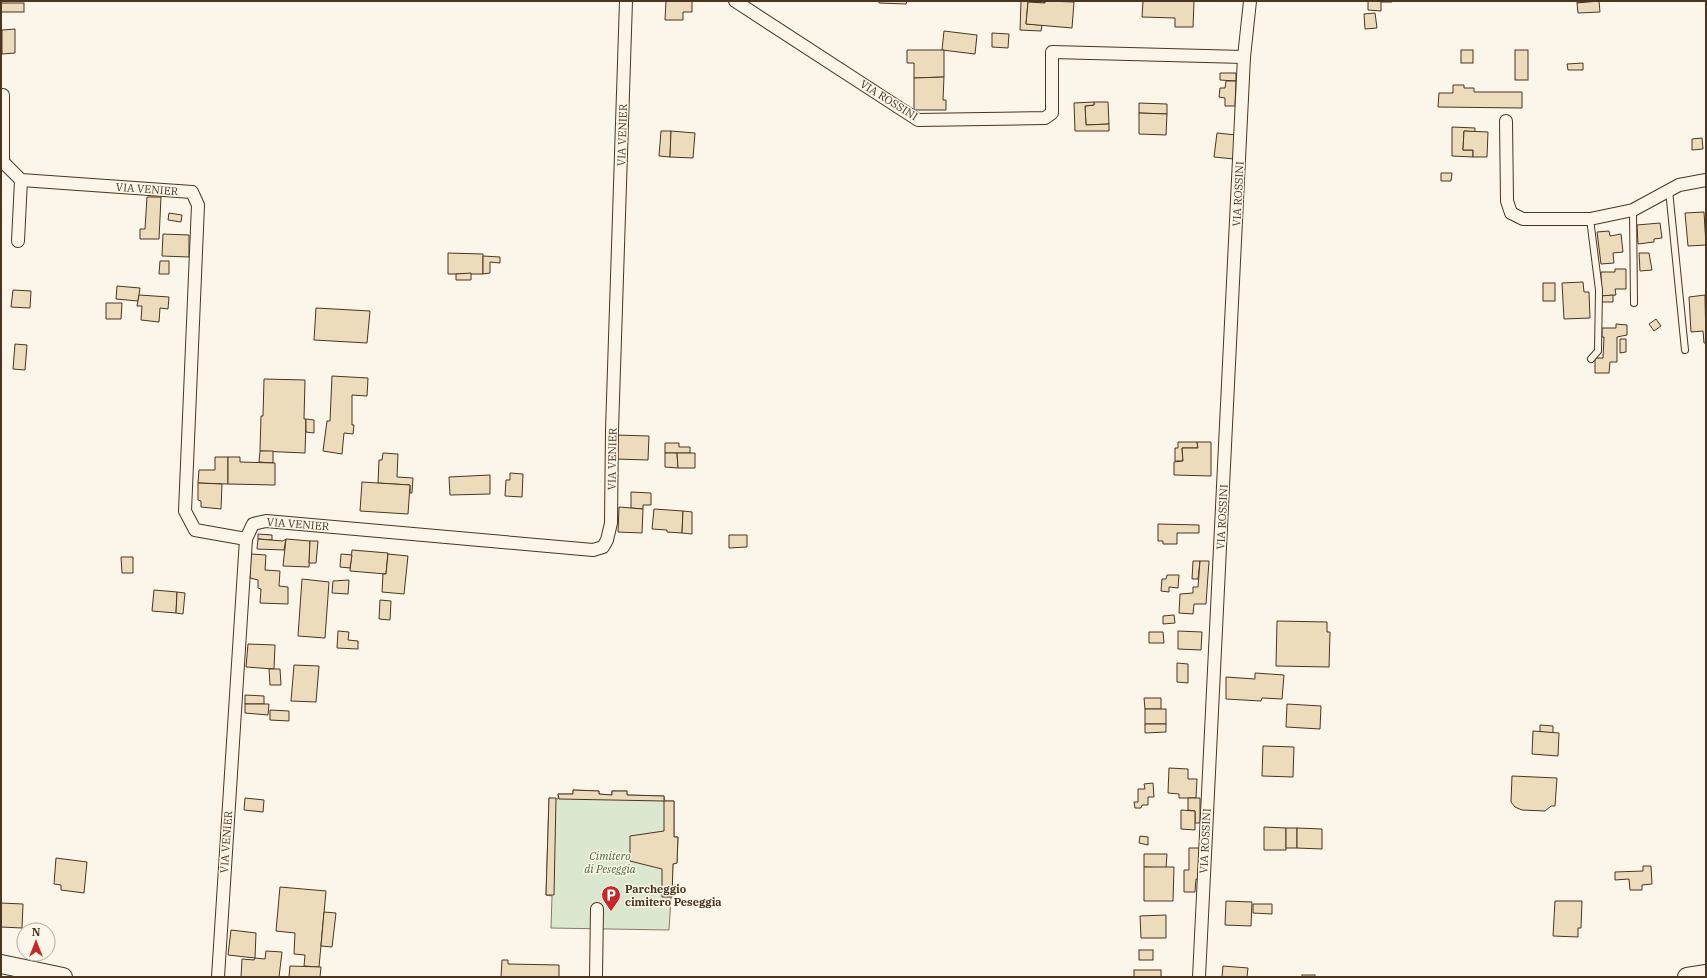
<svg xmlns="http://www.w3.org/2000/svg" width="1707" height="978" font-family="'IBM Plex Serif',serif">
<style>
.green{fill:#dce7d0;stroke:#887966}
.building{fill:#ecdcbc;stroke:#4a3520}
.lines{fill:none;stroke-linecap:round;stroke-linejoin:round}
.lane-casing{stroke:#4a3520;stroke-width:8}
.street-casing{stroke:#4a3520;stroke-width:14}
.secondary-casing{stroke:#4a3520;stroke-width:20}
.lane{stroke:#fbf6e9;stroke-width:6}
.street{stroke:#fbf6e9;stroke-width:12}
.secondary{stroke:#fbf6e9;stroke-width:18}
.labels{text-anchor:middle;dominant-baseline:central;stroke-width:3;stroke-linejoin:round;paint-order:stroke}
.street-label{font-size:11px;fill:#4a3520;stroke:#fbf6e9}
.park-label{font-size:11px;font-style:italic;fill:#436837;stroke:#fbf6e9}
.poi-label{font-size:11px;font-weight:bold;fill:#4a3520;stroke:#fbf6e9;text-anchor:start}
</style>
<rect width="100%" height="100%" fill="#fbf6e9"/>
<path class="green" d="M573 790 599 791V794L611 795 612 791H627V795L664 796 665 801H674V837H678L677 863 673 864 669 930 551 928 552 896 546 895 549 798 558 799V794H573Z"/>
<g class="building">
<path d="M666 1H692V12H683V20H665Z"/>
<path d="M879 1H907L906 4 879 3Z"/>
<path d="M1021 1H1045V3L1028 2 1026 24 1042 25 1041 31 1020 30Z"/>
<path d="M1045 1 1074 2 1072 28 1026 24 1028 2 1045 3Z"/>
<path d="M1143 1H1194L1193 27H1175V18L1142 17Z"/>
<path d="M1368 1H1392V2H1381V11L1368 10Z"/>
<path d="M1577 1H1594L1577 3Z"/>
<path d="M1599 1 1600 12 1578 13 1577 3Z"/>
<rect x="1" y="3" width="23" height="9"/>
<path d="M1375 13 1377 28 1365 29 1364 14Z"/>
<path d="M15 29V53L2 54V30Z"/>
<path d="M944 31 977 35 975 54 942 50Z"/>
<path d="M992 33 1009 34 1008 48 992 47Z"/>
<path d="M907 50H944V77L914 78V63H907Z"/>
<rect x="1461" y="50" width="12" height="13"/>
<rect x="1515" y="50" width="13" height="30"/>
<path d="M1583 63V70H1568L1567 64Z"/>
<path d="M1220 73H1236V81L1220 80Z"/>
<path d="M944 77 943 100H946V110H914V78Z"/>
<path d="M1226 81H1236L1235 106H1225V98L1219 97 1220 88H1225Z"/>
<path d="M1453 85H1464V88H1474V92H1522V108L1438 107 1439 93H1453Z"/>
<path d="M1094 102H1108L1109 124 1086 125 1085 106 1094 105Z"/>
<path d="M1094 102V105L1085 106 1086 125 1109 124V131H1075L1074 103Z"/>
<path d="M1139 103 1167 104V114L1139 113Z"/>
<path d="M1139 113 1167 114 1166 135 1139 134Z"/>
<path d="M1452 127 1475 128V132L1464 131 1463 150H1473V157L1452 156Z"/>
<path d="M661 131H671L670 157 659 156Z"/>
<path d="M671 131 695 133 693 158 670 157Z"/>
<path d="M1464 131 1488 132 1487 157H1473V150H1463Z"/>
<path d="M1217 133 1236 135 1234 159 1214 157Z"/>
<path d="M1702 138 1703 149 1692 150V139Z"/>
<path d="M1441 173H1452L1451 181H1441Z"/>
<path d="M147 197H161L159 239H140V229H145Z"/>
<path d="M1704 212 1706 245 1688 246 1685 213Z"/>
<path d="M169 213 182 215 181 222 168 220Z"/>
<path d="M1660 223 1662 238 1654 239V242L1638 244 1637 225Z"/>
<path d="M1609 231 1610 236 1621 234 1623 252 1613 253 1614 263 1601 264 1597 232Z"/>
<path d="M163 234 189 235V257L162 256Z"/>
<path d="M448 253 483 254V274H448Z"/>
<path d="M1639 253H1649L1652 270 1640 271Z"/>
<path d="M483 256 500 257V263L490 262V273L483 274Z"/>
<path d="M160 261H169V274H159Z"/>
<path d="M1615 269H1626V289H1615L1616 295 1601 296V272H1615Z"/>
<path d="M471 273V280H456V274Z"/>
<path d="M1583 282 1584 292H1589L1590 318 1564 319 1562 283Z"/>
<rect x="1543" y="283" width="12" height="18"/>
<path d="M117 286 140 288 138 301 116 299Z"/>
<path d="M13 290 31 291 30 308 11 307Z"/>
<path d="M139 295 169 297 168 309 160 308 159 322 141 320 142 306H137Z"/>
<path d="M1613 295V302H1601V296Z"/>
<path d="M1705 295 1706 343H1704L1703 331 1691 332 1689 297Z"/>
<path d="M106 303H122L121 319H106Z"/>
<path d="M316 308 370 311 367 343 314 340Z"/>
<path d="M1656 319 1661 326 1654 331 1649 324Z"/>
<path d="M1616 324 1627 325V335L1617 337V362H1610L1609 373H1595V358H1603L1604 337H1602V328H1616Z"/>
<path d="M1620 339H1626V352L1620 353Z"/>
<path d="M15 344 27 345 25 370 13 369Z"/>
<path d="M332 376 368 378 367 396 352 395V425H354L353 434 344 433 342 454 323 451 327 421H330Z"/>
<path d="M264 379 305 380 304 419H306L305 453 260 451 261 416H263Z"/>
<path d="M306 419 314 420V433L306 432Z"/>
<path d="M615 435 649 436 648 460 614 459Z"/>
<path d="M1178 442H1197L1198 448H1182L1183 461H1175V448H1178Z"/>
<path d="M1197 442H1211V476L1174 475V462L1183 461 1182 448H1198Z"/>
<path d="M665 443H679V447H690V453H665Z"/>
<path d="M260 451H273V463L259 462Z"/>
<path d="M383 453 398 454 397 477 413 478 412 493H410V485L378 483 379 460H382Z"/>
<path d="M665 453H677L678 468 665 467Z"/>
<path d="M677 453H695V468H678Z"/>
<path d="M215 457H228V484L198 483 199 470H215Z"/>
<path d="M228 457H240V462L275 463V485L228 484Z"/>
<path d="M510 473 523 474 522 497 505 496 506 480H510Z"/>
<path d="M490 475V494L450 495 449 477Z"/>
<path d="M362 482 410 485 408 514 360 511Z"/>
<path d="M198 483 222 484 221 509 201 507V501L198 500Z"/>
<path d="M631 492 651 493V505H643V509L631 508Z"/>
<path d="M619 507 643 509 642 533 618 532Z"/>
<path d="M654 509 683 511 682 533 667 532V530L652 529Z"/>
<path d="M683 511 692 512V534L682 533Z"/>
<path d="M1158 524 1199 525V533H1177V544H1163V541H1158Z"/>
<path d="M258 534 272 535V540L258 539Z"/>
<path d="M729 535H747V547L729 548Z"/>
<path d="M258 539 283 541 286 539 284 550 257 549Z"/>
<path d="M286 539 310 541 309 567 283 566Z"/>
<path d="M310 541H318L316 563H309Z"/>
<path d="M352 550 388 553 386 574 350 571Z"/>
<path d="M251 554 266 555 265 570 280 571 279 586 288 587V604L260 603 261 589 258 588V580L250 578Z"/>
<path d="M341 554 352 555 350 568 340 567Z"/>
<path d="M388 554 408 556 404 594 382 592 383 574H386Z"/>
<path d="M121 557H133V573H122Z"/>
<path d="M1193 561H1200L1198 579H1192Z"/>
<path d="M1200 561H1209L1206 604H1194L1193 614 1179 613 1180 594 1193 593V587H1198Z"/>
<path d="M1167 575H1179L1178 588 1169 587V592L1161 591 1162 579H1166Z"/>
<path d="M302 579 329 582 325 638 298 636Z"/>
<path d="M349 580 348 594 332 593 333 581Z"/>
<path d="M154 590 177 592 176 613 152 611Z"/>
<path d="M177 592 185 593 183 614 176 613Z"/>
<path d="M380 600 391 601 390 620 379 619Z"/>
<path d="M1174 615 1175 623 1163 624V616Z"/>
<path d="M1277 621 1327 622V632H1330L1329 667 1276 666Z"/>
<path d="M338 631 349 632 348 640 358 641V649L337 648Z"/>
<path d="M1178 631 1202 632 1201 650 1178 649Z"/>
<path d="M1149 632H1163L1164 643H1149Z"/>
<path d="M248 644 275 645 274 669 246 667Z"/>
<path d="M1177 663 1188 664V683L1177 682Z"/>
<path d="M294 665 319 666 316 702 291 701Z"/>
<path d="M269 669H280L281 685H270Z"/>
<path d="M1255 673 1284 675 1282 699 1262 698 1261 701 1226 699V677L1255 679Z"/>
<path d="M245 695 264 696V704H245Z"/>
<path d="M1144 698H1161V709H1145Z"/>
<path d="M245 704H269L268 715 245 713Z"/>
<path d="M1287 704 1321 706 1320 729 1286 727Z"/>
<rect x="1145" y="709" width="21" height="15"/>
<path d="M270 710 289 711V721L270 720Z"/>
<path d="M1145 724H1166V732L1145 733Z"/>
<path d="M1540 725 1553 726V733L1540 732Z"/>
<path d="M1533 731 1559 733 1558 756 1532 754Z"/>
<path d="M1263 746 1294 747 1293 777 1262 776Z"/>
<path d="M1169 768 1188 769V779H1197L1196 798H1179V794L1168 793Z"/>
<path d="M1512 776 1557 778 1555 806H1551L1545 811 1522 810 1515 807 1511 802Z"/>
<path d="M1153 783 1154 797H1148V805H1142L1141 808H1135L1134 802H1138V789H1145L1144 784Z"/>
<path d="M573 790 599 791V794L612 795V791H627V795L664 796V801L559 799 558 794H573Z"/>
<path d="M245 798 264 800 263 812 244 810Z"/>
<path d="M549 798H556L554 895H546Z"/>
<path d="M1188 798H1200V823H1195V811L1188 810Z"/>
<path d="M664 801H674V837H678L677 863 673 864 672 897H662V869L630 861V836L664 831Z"/>
<path d="M1181 810 1195 811V830L1181 829Z"/>
<path d="M1264 827 1286 828V850H1264Z"/>
<rect x="1286" y="828" width="11" height="20"/>
<path d="M1297 828 1322 829V849L1297 848Z"/>
<path d="M1140 836 1148 837V845L1139 843Z"/>
<path d="M1189 848H1199L1198 879H1196L1195 892H1184V870H1189Z"/>
<path d="M1144 854H1167L1166 868 1144 867Z"/>
<path d="M56 858 87 862 84 893 61 890V885L54 884Z"/>
<path d="M1643 866H1651L1652 884 1642 885V890H1630L1629 879 1615 880V872L1643 871Z"/>
<path d="M1144 867H1174L1173 901H1144Z"/>
<path d="M280 887 326 891 319 967 304 966 305 955 294 954 295 933 276 931Z"/>
<path d="M1226 901 1252 902 1251 926 1225 925Z"/>
<path d="M1555 901H1582L1581 928H1578V937L1553 936Z"/>
<path d="M1 903 23 904 22 928 1 927Z"/>
<path d="M1253 904H1272V914L1253 913Z"/>
<path d="M324 912 336 913 332 947 321 946Z"/>
<path d="M1166 915V938H1141L1140 916Z"/>
<path d="M231 930 256 933 255 958 228 955Z"/>
<rect x="1139" y="950" width="14" height="10"/>
<path d="M266 951 282 952 279 977H241L242 959 254 960 255 958 265 959Z"/>
<path d="M502 960H508V964L559 965V977H501Z"/>
<path d="M290 966 321 967 320 977H289Z"/>
<path d="M1223 966 1248 968 1247 977H1222Z"/>
<rect x="1134" y="970" width="27" height="7"/>
<rect x="1302" y="975" width="13" height="2"/>
</g>
<g class="lines">
<defs>
<g id="lane">
<path d="M1669 190 1685 350"/>
<path d="M1633 210 1634 303"/>
<path d="M1590 219 1599 290 1598 351 1591 359"/>
</g>
<g id="street">
<path d="M735 1 918 120 1045 118 1052 113V52L1244 57"/>
<path d="M3 95V162L21 180 192 192 198 205 185 511 195 530 246 539"/>
<path d="M1506 121 1507 201 1511 213 1523 219H1590L1633 210 1679 185 1706 180"/>
<path d="M18 241 21 180"/>
<path d="M218 977 246 539 253 524 266 521 593 550 603 547 607 540 611 523 612 430 626 1"/>
<path d="M596 977 597 909"/>
<path d="M1199 977 1244 57 1250 1"/>
</g>
<g id="secondary">
<path d="M1 964 63 977"/>
<path d="M1687 977 1706 974"/>
</g>
</defs>
<use href="#lane" class="lane-casing"/>
<use href="#street" class="street-casing"/>
<use href="#secondary" class="secondary-casing"/>
<use href="#lane" class="lane"/>
<use href="#street" class="street"/>
<use href="#secondary" class="secondary"/>
</g>
<defs>
<symbol id="parking-pin" viewBox="-11 -11 22 30"><path d="M0 17L-7.5 6A9.5 9.5 0 1 1 7.5 6Z" fill="#c62828" stroke="#fbf6e9"/><path d="M-3.5-5.5H1a3.5 3.5 0 0 1 0 7H-1V5.5H-3.5ZM-1-3.4V-.6H.8a1.4 1.4 0 0 0 0-2.8Z" fill="#fff"/></symbol>
</defs>
<g fill-rule="evenodd">
<use href="#parking-pin" x="600" y="884" width="22" height="30"/>
</g>
<g class="labels">
<g class="street-label">
<text transform="translate(889 100) rotate(32)">VIA ROSSINI</text>
<text transform="translate(622 135) rotate(-88)">VIA VENIER</text>
<text transform="translate(147 189) rotate(4)">VIA VENIER</text>
<text transform="translate(1238 194) rotate(-87)">VIA ROSSINI</text>
<text transform="translate(612 459) rotate(-89)">VIA VENIER</text>
<text transform="translate(1222 517) rotate(-87)">VIA ROSSINI</text>
<text transform="translate(298 524) rotate(4)">VIA VENIER</text>
<text transform="translate(1205 841) rotate(-87)">VIA ROSSINI</text>
<text transform="translate(226 842) rotate(-86)">VIA VENIER</text>
</g>
<g class="park-label">
<text x="610" y="856">Cimitero<tspan x="610" dy="13">di Peseggia</tspan></text>
</g>
<g class="poi-label">
<text x="625" y="889">Parcheggio<tspan x="625" dy="13">cimitero Peseggia</tspan></text>
</g>
</g>
<rect width="1707" height="978" fill="none" stroke="#4a3520" stroke-width="4"/>
<g transform="translate(36 942)"><circle r="19" fill="#fbf6e9" stroke="#b4a999"/>
<path d="M0-3L7 15L0 10L-7 15Z" fill="#c62828"/>
<text y="-6" font-size="11" font-weight="bold" text-anchor="middle" fill="#4a3520">N</text>
</g>
</svg>
